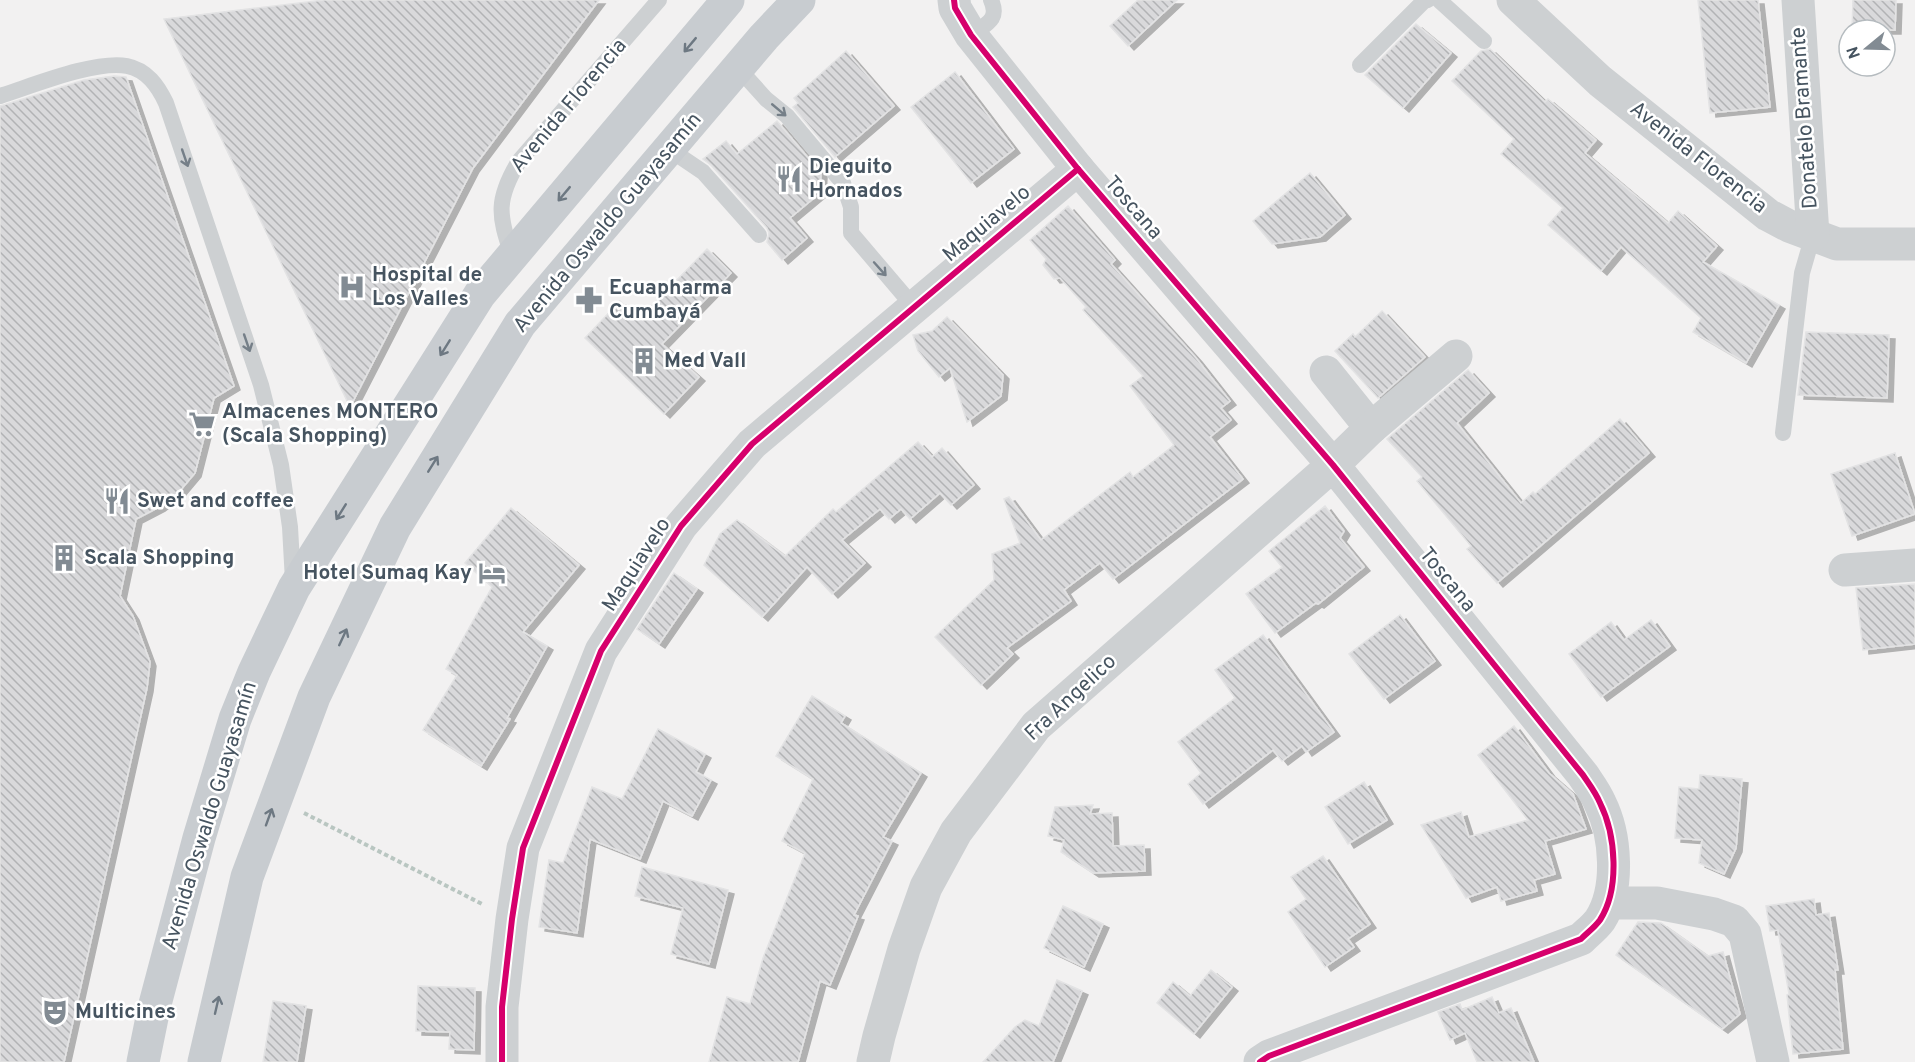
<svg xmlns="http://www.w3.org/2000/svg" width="1915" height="1062" font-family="Overpass,sans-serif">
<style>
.building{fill:url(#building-back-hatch);stroke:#e3e3e4;stroke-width:1.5;filter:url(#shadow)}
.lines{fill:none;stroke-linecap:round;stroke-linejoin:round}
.path{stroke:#b9c6c1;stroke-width:4;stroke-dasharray:4.5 3;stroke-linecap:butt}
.service{stroke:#cdd0d2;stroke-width:16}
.minor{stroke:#cdd0d2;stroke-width:33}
.primary{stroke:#c8ccd0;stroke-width:33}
.cycleway-casing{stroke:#fff;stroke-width:10}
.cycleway{stroke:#d6006c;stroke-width:6}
.oneway{stroke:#6d7882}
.oneway2{stroke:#757f88}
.labels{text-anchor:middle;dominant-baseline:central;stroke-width:5;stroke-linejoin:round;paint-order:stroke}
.street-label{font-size:21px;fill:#465460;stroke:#fff}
.poi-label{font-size:21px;font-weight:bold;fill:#465460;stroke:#fff;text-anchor:start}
</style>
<defs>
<pattern id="building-back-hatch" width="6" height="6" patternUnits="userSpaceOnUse" patternTransform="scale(1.5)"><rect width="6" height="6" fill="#d9d9db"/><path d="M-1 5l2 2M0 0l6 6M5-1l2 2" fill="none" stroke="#b2b3b5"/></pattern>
<filter id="shadow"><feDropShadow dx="6" dy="4" stdDeviation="0" flood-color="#0004"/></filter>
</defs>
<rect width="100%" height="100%" fill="#f2f1f1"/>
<g class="building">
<path d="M324 0H599L473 168 350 407 164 19Z"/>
<path d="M1138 0H1177L1128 46 1110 26Z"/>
<path d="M1698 0H1758L1770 107 1710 113Z"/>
<path d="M1853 0H1896L1895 30H1852Z"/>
<path d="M1416 24 1451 53 1403 108 1365 75Z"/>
<path d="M1490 49 1545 102 1548 99 1596 140 1585 153 1668 223 1678 211 1717 246 1703 262 1779 305 1746 363 1693 332 1701 318 1621 247 1601 271 1548 225 1563 208 1501 154 1514 139 1452 81 1481 51Z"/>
<path d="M846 51 894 106 835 157 793 107 798 103 794 98Z"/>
<path d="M955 72 1014 149 971 183 911 107Z"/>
<path d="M114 76 126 77 234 386 214 398 195 473 179 492 159 507 136 519 120 596 133 616 150 662 147 688 64 1062H0V106L84 80Z"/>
<path d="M777 121 821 173 820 193 790 218 807 238 782 260 767 242 769 233 767 228 711 165 703 159 726 141 737 154Z"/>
<path d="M1310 173 1345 215 1320 237 1272 244 1253 221Z"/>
<path d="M1068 206 1115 260 1111 264 1196 358 1230 401 1221 408 1231 420 1210 437 1243 479 1113 579 1100 563 1064 590 1071 601 1007 648 1013 654 981 685 935 637 994 580 992 554 1020 543 1004 499 1009 497 1041 540 1130 472 1133 477 1174 445 1130 386 1143 376 1083 310 1086 307 1060 278 1054 279 1043 265 1046 259 1030 240Z"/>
<path d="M707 249 731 273 662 344 699 377 664 414 585 338 620 301 638 320Z"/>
<path d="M1382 311 1425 357 1378 398 1335 351 1353 334 1355 337Z"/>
<path d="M947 317 1003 375 1001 396 967 422 950 368 939 377 918 351 913 335 932 331Z"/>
<path d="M1806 332 1889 335 1887 398 1798 395Z"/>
<path d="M1468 370 1489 393 1457 423 1521 503 1533 492 1535 494 1620 419 1649 453 1497 583 1467 549 1471 546 1417 481 1422 477 1387 439Z"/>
<path d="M918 442 932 457 942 448 974 485 951 505 940 493 910 519 901 509 889 519 880 509 842 540 865 563 832 594 807 567 762 617 704 565 720 534 737 520 785 556 833 509 836 512Z"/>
<path d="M1895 453 1915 514 1852 536 1831 474Z"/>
<path d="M1325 506 1344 531 1340 538 1364 567 1318 604 1316 603 1275 633 1246 594 1282 567 1269 551Z"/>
<path d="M511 508 579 565 523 632 547 646 507 718 510 719 481 766 423 730 457 675 446 669 492 587 465 563Z"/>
<path d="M674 573 697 589 659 644 637 629Z"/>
<path d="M1915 584V644L1863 650 1856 588Z"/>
<path d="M1400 615 1435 661 1384 699 1349 654Z"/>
<path d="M1651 620 1670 646 1601 697 1569 654 1611 622 1624 640Z"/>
<path d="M1263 635 1334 732 1306 752 1302 746 1282 761 1273 750 1203 804 1188 784 1201 773 1178 742 1235 698 1215 670Z"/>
<path d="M812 696 845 716 841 723 921 773 883 837 892 841 854 915 858 916 830 985 820 981 798 1062H709L727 997 750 1004 763 958 805 853 782 841 813 779 776 756Z"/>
<path d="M1514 726 1549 773 1573 794 1586 829 1545 841 1555 874 1534 880 1537 891 1501 901 1497 887 1466 898 1421 825 1461 812 1469 837 1528 820 1478 755Z"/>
<path d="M658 729 705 754 696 772 711 780 692 816 663 801 640 859 590 839 577 933 539 927 549 860 563 863 592 787 622 799Z"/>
<path d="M1700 775 1742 779 1736 848 1724 874 1699 863 1702 840 1675 838 1679 787 1699 789Z"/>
<path d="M1364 782 1387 820 1348 844 1325 807Z"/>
<path d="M1093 805 1090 814 1112 813 1113 846 1144 845 1145 871 1093 873 1061 852 1064 840 1048 836 1055 807Z"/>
<path d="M1323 856 1370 924 1348 939 1354 947 1325 967 1288 912 1306 899 1291 877Z"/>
<path d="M642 867 728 890 709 964 671 954 683 908 635 896Z"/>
<path d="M1814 899 1816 915 1829 913 1838 970H1835L1843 1049 1793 1054 1787 995 1789 994 1778 930 1770 931 1766 906Z"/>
<path d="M1063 906 1103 924 1084 967 1044 948Z"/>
<path d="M1638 922 1661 923 1708 956 1723 952 1740 1014 1722 1029 1616 955Z"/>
<path d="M1211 970 1232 987 1194 1034 1157 1003 1173 982 1190 996Z"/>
<path d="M1057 980 1082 991 1053 1062H983L1015 1027 1025 1020 1039 1026Z"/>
<path d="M418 986 475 988 474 1050 449 1049 450 1032 416 1031Z"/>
<path d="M1492 997 1499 1013 1511 1008 1534 1062H1477L1465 1033 1450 1040 1438 1012 1460 1004 1462 1010Z"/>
<path d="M273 1001 306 1006 297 1062H263Z"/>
</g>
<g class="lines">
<path class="path" d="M304 813 482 904"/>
<g class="service">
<path d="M1440 1 1484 41"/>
<path d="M971 35C986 24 1000 20 991 0"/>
<path d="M1360 65 1424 1 1428 0"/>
<path d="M738 68 766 99 787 116 843 183 851 207V233L914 307"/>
<path d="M0 96C32 86 95 60 127 66 147 70 158 86 166 103L261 385 281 465 290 527 293 581"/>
<path d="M669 149 703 172 759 235"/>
<path d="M512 255C498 215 496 199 519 161L659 0"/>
<path d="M1783 433 1802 273 1813 235"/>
</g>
<g class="minor">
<path d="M954 0 955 8 971 35 1078 169 1333 465 1583 775C1589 784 1596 793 1600 803 1616 835 1620 889 1600 920 1595 927 1587 933 1581 939L1269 1056 1260 1062"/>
<path d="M1513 0 1600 81 1768 215 1789 226 1837 244H1915"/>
<path d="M1798 0 1813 235"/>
<path d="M1326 372 1371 428"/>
<path d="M1845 570 1915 565"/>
<path d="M1609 903H1657L1714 914 1734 921 1745 934 1773 1062"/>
<path d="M502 1062V1007L512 919 523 848 601 651 681 526 752 444 1078 169"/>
<path d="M873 1062 879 1036 904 949 926 887 956 832 1036 726 1333 465 1371 428 1456 356"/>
</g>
<g class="primary">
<path d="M143 1062 154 1008 199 838 235 719 254 672 294 588 480 294 728 0"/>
<path d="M204 1062 247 877 314 697 395 527 520 324 764 37 799 0"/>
</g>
<defs>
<g id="cycleway">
<path d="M954 0 955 8 971 35 1078 169 1333 465 1583 775C1589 784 1596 793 1600 803 1616 835 1620 889 1600 920 1595 927 1587 933 1581 939L1269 1056 1260 1062"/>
<path d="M502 1062V1007L512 919 523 848 601 651 681 526 752 444 1078 169"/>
</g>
</defs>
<use href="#cycleway" class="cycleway-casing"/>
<use href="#cycleway" class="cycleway"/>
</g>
<defs><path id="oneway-shaft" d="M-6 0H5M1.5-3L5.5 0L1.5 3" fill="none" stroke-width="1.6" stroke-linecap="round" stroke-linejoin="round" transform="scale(1.5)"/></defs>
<g class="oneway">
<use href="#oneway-shaft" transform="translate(690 45) rotate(130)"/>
<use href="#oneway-shaft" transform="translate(564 194) rotate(130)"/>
<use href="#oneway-shaft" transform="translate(445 348) rotate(122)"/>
<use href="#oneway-shaft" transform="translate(433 464) rotate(-58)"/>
<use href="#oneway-shaft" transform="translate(341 512) rotate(122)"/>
<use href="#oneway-shaft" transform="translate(343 637) rotate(-65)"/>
<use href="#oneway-shaft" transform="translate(269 817) rotate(-70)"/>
<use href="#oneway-shaft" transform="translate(217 1005) rotate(-77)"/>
</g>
<g class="oneway2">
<use href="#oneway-shaft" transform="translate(779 110) rotate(40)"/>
<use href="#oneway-shaft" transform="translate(185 158) rotate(71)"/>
<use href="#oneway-shaft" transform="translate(880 269) rotate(48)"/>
<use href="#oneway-shaft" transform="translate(247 343) rotate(71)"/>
</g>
<defs>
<symbol id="restaurant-bare" viewBox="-9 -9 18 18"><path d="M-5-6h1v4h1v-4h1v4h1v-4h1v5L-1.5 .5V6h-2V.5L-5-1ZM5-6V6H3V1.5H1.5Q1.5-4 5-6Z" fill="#828b93" stroke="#fff" stroke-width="2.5" paint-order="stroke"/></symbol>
<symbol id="hospital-bare" viewBox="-9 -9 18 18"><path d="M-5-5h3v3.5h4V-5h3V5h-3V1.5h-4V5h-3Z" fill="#828b93" stroke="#fff" stroke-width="2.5" paint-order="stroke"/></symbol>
<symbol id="pharmacy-bare" viewBox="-9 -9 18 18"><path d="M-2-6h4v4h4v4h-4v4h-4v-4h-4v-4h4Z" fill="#828b93" stroke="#fff" stroke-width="2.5" paint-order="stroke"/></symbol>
<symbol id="building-bare" viewBox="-9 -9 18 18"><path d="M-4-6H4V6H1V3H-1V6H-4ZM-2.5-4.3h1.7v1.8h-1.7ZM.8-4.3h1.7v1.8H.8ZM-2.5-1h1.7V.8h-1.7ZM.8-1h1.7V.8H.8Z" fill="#828b93" stroke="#fff" stroke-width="2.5" paint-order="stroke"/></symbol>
<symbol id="supermarket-bare" viewBox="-9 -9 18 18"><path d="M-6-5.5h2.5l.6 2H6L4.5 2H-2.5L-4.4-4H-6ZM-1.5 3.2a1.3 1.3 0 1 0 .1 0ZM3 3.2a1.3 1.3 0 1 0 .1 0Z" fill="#828b93" stroke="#fff" stroke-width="2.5" paint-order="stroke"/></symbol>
<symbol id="hotel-bare" viewBox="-9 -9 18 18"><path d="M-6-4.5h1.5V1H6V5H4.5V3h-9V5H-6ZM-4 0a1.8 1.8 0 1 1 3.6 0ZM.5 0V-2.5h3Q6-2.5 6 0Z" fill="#828b93" stroke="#fff" stroke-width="2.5" paint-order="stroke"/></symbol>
<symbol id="theatre-bare" viewBox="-9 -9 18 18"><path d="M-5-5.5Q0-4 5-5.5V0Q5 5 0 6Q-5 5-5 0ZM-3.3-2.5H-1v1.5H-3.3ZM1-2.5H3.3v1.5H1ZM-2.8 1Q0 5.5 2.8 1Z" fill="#828b93" stroke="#fff" stroke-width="2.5" paint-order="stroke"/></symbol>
</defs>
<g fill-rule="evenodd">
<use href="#restaurant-bare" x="770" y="160" width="38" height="38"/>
<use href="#hospital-bare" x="333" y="268" width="38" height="38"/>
<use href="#pharmacy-bare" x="570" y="281" width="38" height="38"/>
<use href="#building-bare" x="625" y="342" width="38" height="38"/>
<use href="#supermarket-bare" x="183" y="405" width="38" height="38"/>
<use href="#restaurant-bare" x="98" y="482" width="38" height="38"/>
<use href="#building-bare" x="45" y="539" width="38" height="38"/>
<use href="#hotel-bare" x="473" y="554" width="38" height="38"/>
<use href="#theatre-bare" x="36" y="993" width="38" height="38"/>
</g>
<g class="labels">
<g class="street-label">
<text transform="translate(569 106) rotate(-50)">Avenida Florencia</text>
<text transform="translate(1805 118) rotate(-94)">Donatelo Bramante</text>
<text transform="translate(1698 158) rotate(38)">Avenida Florencia</text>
<text transform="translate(1133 208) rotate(49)">Toscana</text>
<text transform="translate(608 223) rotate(-50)">Avenida Oswaldo Guayasamín</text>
<text transform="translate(987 224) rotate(-40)">Maquiavelo</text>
<text transform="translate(637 565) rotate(-57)">Maquiavelo</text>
<text transform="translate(1447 580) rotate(51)">Toscana</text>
<text transform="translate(1071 698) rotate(-43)">Fra Angelico</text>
<text transform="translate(210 816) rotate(-73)">Avenida Oswaldo Guayasamín</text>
</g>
<g class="poi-label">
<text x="809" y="167">Dieguito<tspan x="809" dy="24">Hornados</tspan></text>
<text x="372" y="275">Hospital de<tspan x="372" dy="24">Los Valles</tspan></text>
<text x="609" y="288">Ecuapharma<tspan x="609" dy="24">Cumbayá</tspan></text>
<text x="664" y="361">Med Vall</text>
<text x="222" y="412">Almacenes MONTERO<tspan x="222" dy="24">(Scala Shopping)</tspan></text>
<text x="137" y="501">Swet and coffee</text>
<text x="84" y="558">Scala Shopping</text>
<text x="472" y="573" text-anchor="end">Hotel Sumaq Kay</text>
<text x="75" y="1012">Multicines</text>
</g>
</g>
<g transform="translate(1867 48) rotate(251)"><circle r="28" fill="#ffffff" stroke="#b5bbbf" stroke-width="1.5"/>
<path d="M0-4.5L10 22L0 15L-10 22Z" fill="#828b93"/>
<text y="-9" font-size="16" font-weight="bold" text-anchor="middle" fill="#465460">N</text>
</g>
</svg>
